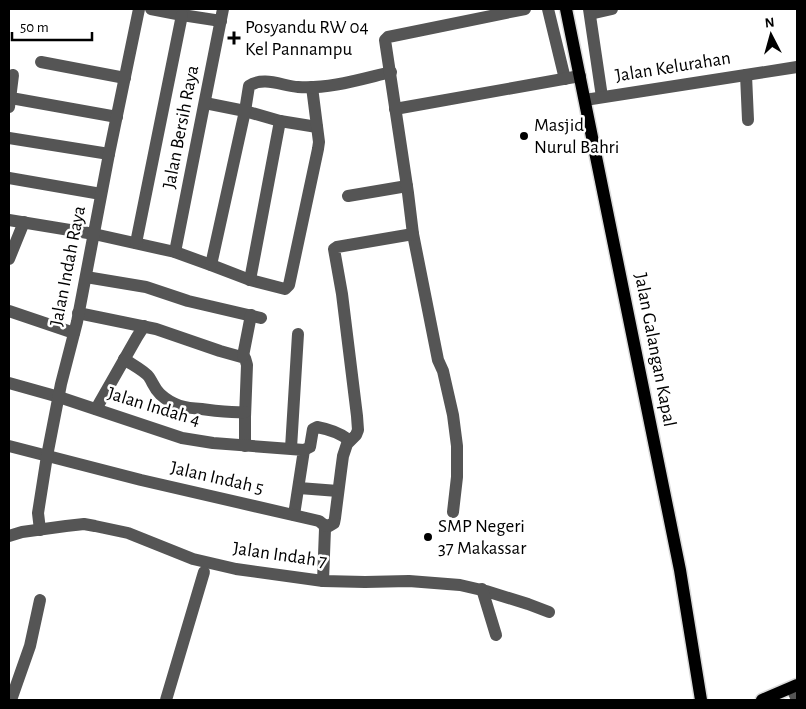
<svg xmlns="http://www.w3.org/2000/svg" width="806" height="709" font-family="'Alegreya Sans',sans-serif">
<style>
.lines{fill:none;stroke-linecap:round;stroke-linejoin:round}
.major-casing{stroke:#dbdbdb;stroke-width:15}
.minor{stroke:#555;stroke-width:12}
.major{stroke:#000;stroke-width:12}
.poi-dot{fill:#000;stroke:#fff;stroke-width:2}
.labels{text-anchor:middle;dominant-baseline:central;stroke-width:5;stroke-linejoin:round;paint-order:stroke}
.poi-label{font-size:19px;fill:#000;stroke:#fff;text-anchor:start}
.street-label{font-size:19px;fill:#000;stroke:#fff}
</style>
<rect width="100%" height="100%" fill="#fff"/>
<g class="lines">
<defs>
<g id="major">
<path d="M566 9 680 570 701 700"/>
<path d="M762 700 797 685"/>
</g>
</defs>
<use href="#major" class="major-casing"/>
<g class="minor">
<path d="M151 9 182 15 221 21"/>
<path d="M548 9 565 79"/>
<path d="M589 9 602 97"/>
<path d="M590 14 612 9"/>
<path d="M41 62 125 78"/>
<path d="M746 75 748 120"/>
<path d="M11 98 117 117"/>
<path d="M585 100 797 67"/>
<path d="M205 103 245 111 280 121 317 127"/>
<path d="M9 107 13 75"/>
<path d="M395 109 580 76"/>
<path d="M9 138 109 154"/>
<path d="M9 178 101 194"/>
<path d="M348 196 407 186"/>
<path d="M9 220 94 234 175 252 211 265 250 280 285 289 289 285 318 149 319 142 312 87"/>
<path d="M136 243 182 15"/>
<path d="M175 252 223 9"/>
<path d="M9 259 24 222"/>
<path d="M211 265 245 111 249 86C263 76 283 86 298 87 330 89 361 79 391 72"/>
<path d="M86 277 146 287 188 301 261 318"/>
<path d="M250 280 280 121"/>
<path d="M9 311 74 333"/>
<path d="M78 313 156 329 220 351 245 358 247 365 245 417V446"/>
<path d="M243 356 251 315"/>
<path d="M124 359C131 364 145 371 149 377 153 383 154 388 160 394 173 406 185 408 202 409 217 411 230 413 245 412"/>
<path d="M9 383 59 397 182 438 213 443 304 450 294 515"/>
<path d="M96 409 137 337 144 326"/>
<path d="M9 446 141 480 319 521 324 525 325 529 323 581"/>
<path d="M291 448 298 334"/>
<path d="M304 450 310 447 313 429 317 427C328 429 340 433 349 440"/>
<path d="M299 488 338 491"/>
<path d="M453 512 457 477V446L453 415 443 371 438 360 413 234 408 193 385 40 388 37 393 36 525 9"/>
<path d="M324 525 329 526 334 523 335 518 341 471 343 456 347 444 356 435 358 430 357 416 342 294 334 249 337 247 413 234"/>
<path d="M40 530 38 513 47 456 61 384 77 322 109 154 139 9"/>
<path d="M9 536 22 532 66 526 84 524 95 526 128 533 193 559 236 569 323 581 365 582 409 581 460 585 486 591 528 604 549 612"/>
<path d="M482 589 496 635"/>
<path d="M792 688 797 700"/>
<path d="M11 700 30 646 40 600"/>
<path d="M166 700 204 572"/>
</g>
<use href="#major" class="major"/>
</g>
<g class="poi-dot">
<path d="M231.5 30.5h5v5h5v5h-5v5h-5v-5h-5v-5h5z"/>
<circle cx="524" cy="136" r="5"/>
<circle cx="428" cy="537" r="5"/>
</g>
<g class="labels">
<g class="poi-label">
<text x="245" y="27">Posyandu RW 04<tspan x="245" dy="22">Kel Pannampu</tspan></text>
<text x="534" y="125">Masjid<tspan x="534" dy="22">Nurul Bahri</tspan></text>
<text x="438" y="526">SMP Negeri<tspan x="438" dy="22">37 Makassar</tspan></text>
</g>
<g class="street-label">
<text transform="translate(673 67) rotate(-9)">Jalan Kelurahan</text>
<text transform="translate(181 127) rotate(-79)">Jalan Bersih Raya</text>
<text transform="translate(68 266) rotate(-79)">Jalan Indah Raya</text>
<text transform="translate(655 350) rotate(79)">Jalan Galangan Kapal</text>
<text transform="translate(154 407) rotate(17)">Jalan Indah 4</text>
<text transform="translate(217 478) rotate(13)">Jalan Indah 5</text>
<text transform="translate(280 555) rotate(8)">Jalan Indah 7</text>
</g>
</g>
<rect width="806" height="709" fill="none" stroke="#000000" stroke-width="20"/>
<g transform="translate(771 35) rotate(354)" stroke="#ffffff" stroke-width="4" paint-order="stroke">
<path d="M0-4L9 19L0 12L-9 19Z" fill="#000000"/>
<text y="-8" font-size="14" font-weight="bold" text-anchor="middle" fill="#000000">N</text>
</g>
<path d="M12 32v8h80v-8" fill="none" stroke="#000000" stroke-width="2.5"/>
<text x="20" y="32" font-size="15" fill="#000000" stroke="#ffffff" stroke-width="4" paint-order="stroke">50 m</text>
</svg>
